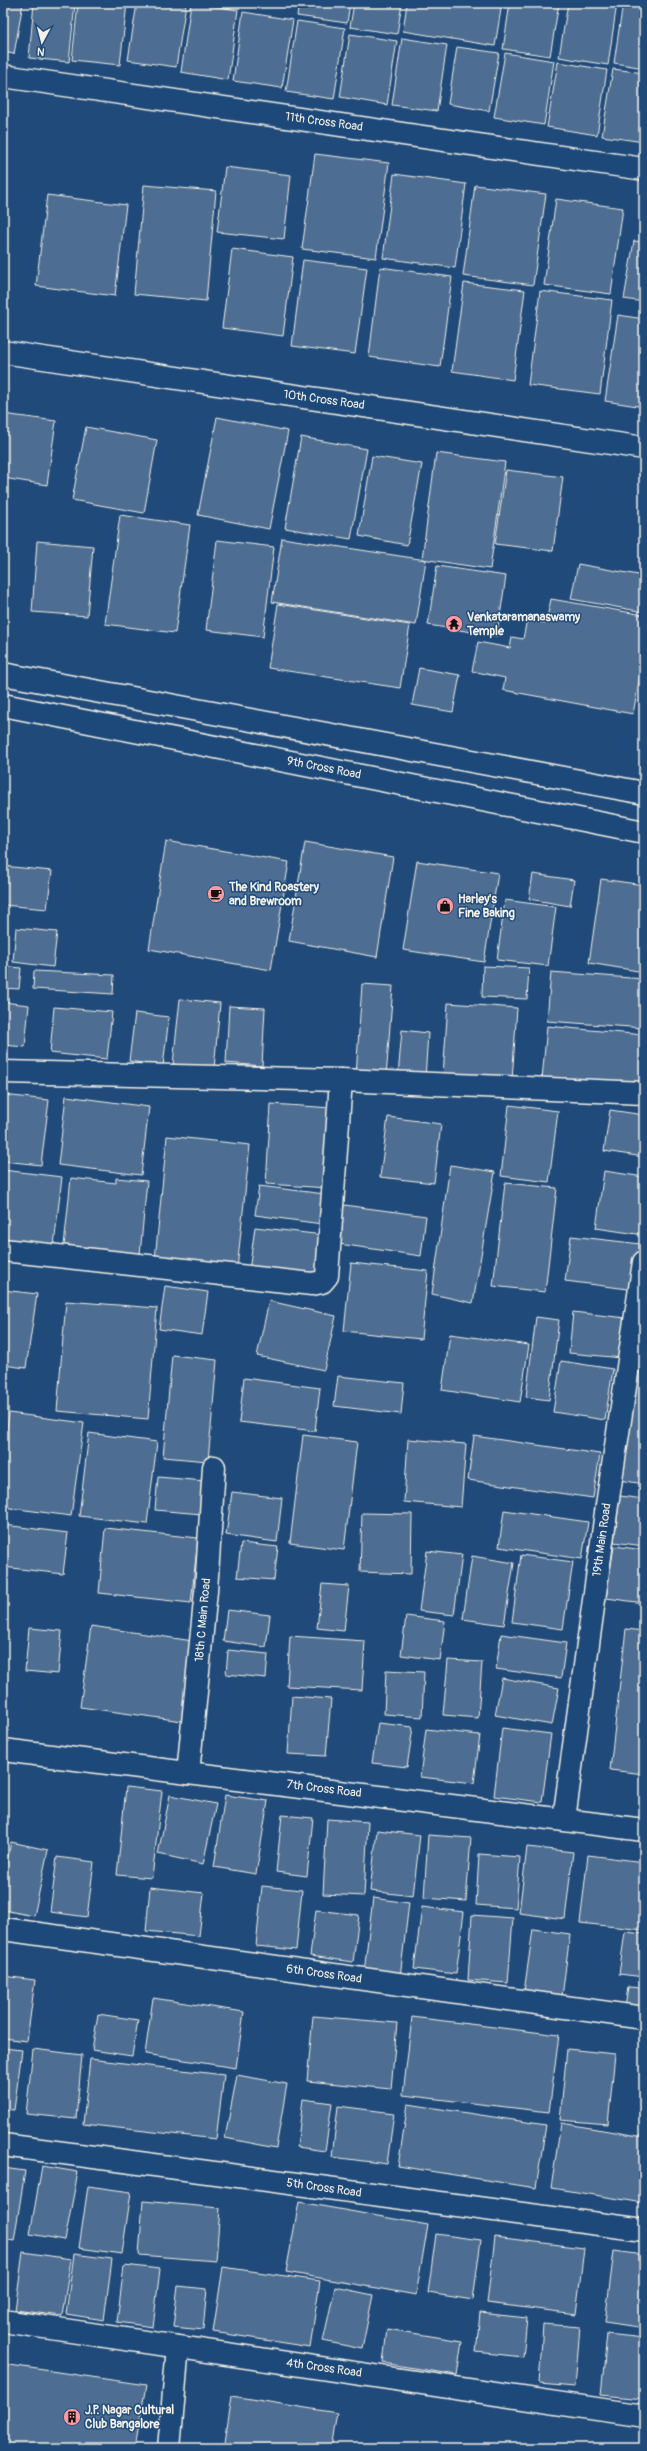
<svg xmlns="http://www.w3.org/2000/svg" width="647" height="2451" font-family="Pangolin,sans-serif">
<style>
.building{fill:#4d6e92;stroke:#f4f1e8}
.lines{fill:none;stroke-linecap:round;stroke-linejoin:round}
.street-casing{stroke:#f4f1e8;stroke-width:25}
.secondary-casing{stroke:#f4f1e8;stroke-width:25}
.street{stroke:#1f4a7a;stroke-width:22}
.secondary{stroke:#1f4a7a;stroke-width:22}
.labels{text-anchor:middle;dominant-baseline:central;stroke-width:3;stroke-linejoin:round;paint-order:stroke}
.street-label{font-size:12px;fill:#f4f1e8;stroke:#1f4a7a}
.poi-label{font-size:12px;font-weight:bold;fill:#f4f1e8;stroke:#1f4a7a;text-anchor:start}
</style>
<rect width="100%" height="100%" fill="#1f4a7a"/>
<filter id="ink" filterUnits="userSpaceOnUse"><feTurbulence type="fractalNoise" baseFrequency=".025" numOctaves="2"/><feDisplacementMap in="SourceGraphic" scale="8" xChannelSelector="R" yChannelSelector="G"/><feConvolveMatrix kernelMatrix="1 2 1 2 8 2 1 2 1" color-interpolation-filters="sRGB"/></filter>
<g filter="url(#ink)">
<g class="building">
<path d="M3 3H23L14 54 3 52Z"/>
<path d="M34 3H75L69 62 29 58Z"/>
<path d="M78 3H127L120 65 72 60Z"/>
<path d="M137 3 186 4 176 67 128 60Z"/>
<path d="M191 3 238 10 228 80 181 72Z"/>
<path d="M299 3H350L347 23 297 16Z"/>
<path d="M354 3H402L397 34 350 27Z"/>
<path d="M407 3H502L495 46 403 31Z"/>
<path d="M510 3H559L550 56 503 49Z"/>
<path d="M568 3H617L608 65 559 57Z"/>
<path d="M623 3H644V68L614 63Z"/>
<path d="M243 12 293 20 282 88 233 81Z"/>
<path d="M297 21 345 28 334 99 286 92Z"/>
<path d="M350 34 397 41 387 105 340 97Z"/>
<path d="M402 38 447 45 437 111 392 105Z"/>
<path d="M457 47 499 53 489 111 448 104Z"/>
<path d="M505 53 554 61 544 125 494 117Z"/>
<path d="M558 62 607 70 597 135 547 127Z"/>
<path d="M613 69 644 73V142L602 136Z"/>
<path d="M315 154 389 163 376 258 302 249Z"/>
<path d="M225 167 291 175 284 239 217 232Z"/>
<path d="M394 174 466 184 455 268 383 258Z"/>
<path d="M144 185 216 191 206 301 134 294Z"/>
<path d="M475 185 546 194 533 285 463 276Z"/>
<path d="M47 195 126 205 115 296 36 286Z"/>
<path d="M556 199 623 208 611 294 544 285Z"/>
<path d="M634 241 644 242V302L624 299Z"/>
<path d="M232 249 293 257 283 336 222 328Z"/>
<path d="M303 260 367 268 355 354 292 346Z"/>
<path d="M380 267 452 277 440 367 369 357Z"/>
<path d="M464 283 525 290 513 380 452 371Z"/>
<path d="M540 291 612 300 600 394 528 385Z"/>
<path d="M618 315 644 319V407L605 401Z"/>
<path d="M3 414 56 421 47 485 3 478Z"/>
<path d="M217 417 288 431 269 529 198 515Z"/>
<path d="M86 427 157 440 144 513 72 500Z"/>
<path d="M301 437 367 449 351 539 285 528Z"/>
<path d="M436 453 505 462 490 569 422 559Z"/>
<path d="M372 456 422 464 407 545 359 536Z"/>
<path d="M506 470 563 477 553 551 495 544Z"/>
<path d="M120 515 190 525 175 633 105 624Z"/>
<path d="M282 538 426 560 416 625 272 602Z"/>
<path d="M217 540 274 547 263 637 206 630Z"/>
<path d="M37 541 93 546 87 616 32 612Z"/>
<path d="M578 564 644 576V612L571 599Z"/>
<path d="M437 566 506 576 497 636 428 625Z"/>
<path d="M551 599 644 615V654L633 714 503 690 505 678 472 671 478 642 510 648 512 637 523 639 527 619 546 623Z"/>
<path d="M278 604 410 625 400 688 268 668Z"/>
<path d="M419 668 460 675 453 712 412 705Z"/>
<path d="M166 841 289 862 271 970 149 949Z"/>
<path d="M305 842 393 857 377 957 289 941Z"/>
<path d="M417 861 498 873 484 962 403 950Z"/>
<path d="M3 866 52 871 47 909 3 905Z"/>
<path d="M533 874 574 880 570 906 529 899Z"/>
<path d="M601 879 644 885V972L589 963Z"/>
<path d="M505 900 556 907 548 966 497 960Z"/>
<path d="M16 928 57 932 53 967 13 962Z"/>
<path d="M3 966 21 968 19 989 3 988Z"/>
<path d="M483 966 529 968 527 999 482 997Z"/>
<path d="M34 971 114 975 113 994 33 989Z"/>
<path d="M551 972 644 979V1028L547 1021Z"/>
<path d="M362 984 393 986 386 1078 356 1076Z"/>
<path d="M180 999 220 1003 214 1069 173 1064Z"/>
<path d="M3 1002 29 1005 25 1047 3 1045Z"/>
<path d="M448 1003 517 1008 512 1081 443 1076Z"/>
<path d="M229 1006 265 1008 262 1066 226 1063Z"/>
<path d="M54 1007 112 1012 107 1059 50 1053Z"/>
<path d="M135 1013 169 1017 163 1066 129 1061Z"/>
<path d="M547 1026 644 1035V1089L542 1079Z"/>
<path d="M402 1030 428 1033 425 1079 398 1076Z"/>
<path d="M3 1095 49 1100 41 1165 3 1161Z"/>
<path d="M66 1096 149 1107 141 1175 58 1165Z"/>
<path d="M271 1104 333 1108 328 1188 266 1184Z"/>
<path d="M509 1105 558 1111 549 1182 501 1176Z"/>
<path d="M610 1110 644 1115V1157L604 1151Z"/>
<path d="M388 1117 441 1124 434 1183 380 1177Z"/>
<path d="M167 1136 250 1145 237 1269 155 1260Z"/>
<path d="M450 1165 495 1172 473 1303 432 1294Z"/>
<path d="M3 1170 62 1177 54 1245 3 1239Z"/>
<path d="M604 1171 644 1177V1235L596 1228Z"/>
<path d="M71 1178 116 1183V1178L147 1181 140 1254 64 1246Z"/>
<path d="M505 1183 557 1188 545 1292 493 1286Z"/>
<path d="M259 1186 325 1194 322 1224 255 1215Z"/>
<path d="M344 1205 426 1216 421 1256 339 1244Z"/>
<path d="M255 1227 323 1235 317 1280 249 1271Z"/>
<path d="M571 1236 641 1244 636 1290 565 1281Z"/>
<path d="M351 1263 428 1271 421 1339 344 1331Z"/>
<path d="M165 1286 208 1292 202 1335 159 1329Z"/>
<path d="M3 1290 37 1294 26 1368 3 1365Z"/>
<path d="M66 1301 157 1308 148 1419 57 1411Z"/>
<path d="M269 1301 336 1316 324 1370 257 1356Z"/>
<path d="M573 1312 626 1318 622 1358 569 1353Z"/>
<path d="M536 1317 559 1320 549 1400 526 1397Z"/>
<path d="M450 1334 529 1345 520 1402 442 1390Z"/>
<path d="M172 1355 217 1360 208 1461 163 1457Z"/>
<path d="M561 1361 613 1369 605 1420 553 1412Z"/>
<path d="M637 1367 644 1368V1484L619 1480Z"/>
<path d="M338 1376 404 1383 401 1414 334 1406Z"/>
<path d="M244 1378 320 1388 315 1431 239 1422Z"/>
<path d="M9 1413 84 1423 71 1516 3 1507V1457Z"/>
<path d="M89 1433 157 1442 147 1524 79 1516Z"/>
<path d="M303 1435 357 1442 344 1550 290 1543Z"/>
<path d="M474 1436 600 1454 593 1498 468 1480Z"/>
<path d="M408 1439 466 1444 461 1507 404 1502Z"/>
<path d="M158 1477 205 1481 202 1514 155 1510Z"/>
<path d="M232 1492 282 1498 277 1542 226 1535Z"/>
<path d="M620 1496 644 1499V1546L614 1542Z"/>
<path d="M504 1510 588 1522 582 1559 499 1547Z"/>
<path d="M362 1513 412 1514 411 1574 360 1572Z"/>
<path d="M4 1525 68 1533 63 1574 3 1567Z"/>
<path d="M105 1528 198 1538 191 1603 99 1593Z"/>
<path d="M241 1543 278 1547 274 1580 237 1577Z"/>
<path d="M614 1546 644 1550V1603L606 1598Z"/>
<path d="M427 1551 462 1555 454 1615 419 1611Z"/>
<path d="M521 1555 573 1562 563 1629 512 1622Z"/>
<path d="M472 1556 514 1563 504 1625 463 1619Z"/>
<path d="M322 1584 349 1586 344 1631 317 1628Z"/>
<path d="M227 1610 270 1615 266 1647 223 1641Z"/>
<path d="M406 1616 445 1621 440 1660 401 1655Z"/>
<path d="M91 1626 193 1641 182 1721 80 1707Z"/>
<path d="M29 1628 62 1631 58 1674 25 1671Z"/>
<path d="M626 1629 644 1631V1774L610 1770Z"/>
<path d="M501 1634 566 1643 561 1678 496 1669Z"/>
<path d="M290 1636 365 1641 362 1690 287 1686Z"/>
<path d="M228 1650 268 1654 266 1678 226 1674Z"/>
<path d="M448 1660 482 1662 478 1718 443 1715Z"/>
<path d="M386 1670 424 1672 422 1717 384 1714Z"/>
<path d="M502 1678 559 1688 552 1725 495 1715Z"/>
<path d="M292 1696 331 1699 326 1756 288 1754Z"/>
<path d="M378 1723 413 1727 407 1767 372 1763Z"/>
<path d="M502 1728 551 1734 542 1802 494 1796Z"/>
<path d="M426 1729 480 1735 474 1783 420 1777Z"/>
<path d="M126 1787 162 1791 152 1878 117 1875Z"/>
<path d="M170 1795 216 1804 203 1864 158 1854Z"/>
<path d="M225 1795 268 1801 256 1874 214 1867Z"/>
<path d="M282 1815 313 1818 307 1876 276 1872Z"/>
<path d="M327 1819 368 1822 364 1896 323 1894Z"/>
<path d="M377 1830 420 1835 413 1896 370 1891Z"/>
<path d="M428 1835 471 1838 466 1901 424 1898Z"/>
<path d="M11 1842 48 1850 34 1916 3 1910V1881Z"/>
<path d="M527 1847 573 1852 565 1919 519 1913Z"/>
<path d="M479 1854 520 1857 516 1908 476 1905Z"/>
<path d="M588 1855 644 1862V1930L580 1923Z"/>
<path d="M57 1857 94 1862 87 1917 50 1912Z"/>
<path d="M262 1886 302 1890 296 1950 256 1946Z"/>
<path d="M150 1887 204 1893 199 1936 146 1931Z"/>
<path d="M373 1898 409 1903 400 1977 364 1972Z"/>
<path d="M422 1907 464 1912 456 1974 414 1969Z"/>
<path d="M316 1910 359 1915 353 1962 310 1956Z"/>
<path d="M472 1915 513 1918 508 1983 468 1980Z"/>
<path d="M533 1929 570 1934 562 1997 524 1992Z"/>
<path d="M625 1932 644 1934V1977L619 1974Z"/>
<path d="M3 1976 35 1980 27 2041 3 2038Z"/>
<path d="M628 1987 644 1988V2010L625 2008Z"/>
<path d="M153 1998 244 2012 236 2068 145 2054Z"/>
<path d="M98 2014 138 2020 132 2056 92 2050Z"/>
<path d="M313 2016 397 2023 391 2089 307 2081Z"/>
<path d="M412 2017 559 2035 549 2112 403 2095Z"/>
<path d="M3 2048 22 2050 14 2110 3 2109Z"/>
<path d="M33 2049 82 2055 76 2119 26 2114Z"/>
<path d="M567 2049 615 2054 608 2124 560 2120Z"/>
<path d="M90 2059 224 2075 216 2139 83 2124Z"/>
<path d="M237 2075 287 2084 276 2148 225 2138Z"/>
<path d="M303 2099 332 2103 325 2151 297 2147Z"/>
<path d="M408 2104 546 2125 536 2188 398 2166Z"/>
<path d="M338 2106 394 2113 387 2164 332 2157Z"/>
<path d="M561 2123 644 2137V2203L551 2188Z"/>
<path d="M42 2166 78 2172 65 2240 30 2234Z"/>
<path d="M3 2168 25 2171 14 2241 3 2239Z"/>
<path d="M88 2186 131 2192 122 2254 79 2248Z"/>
<path d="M143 2201 220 2208 216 2261 139 2255Z"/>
<path d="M299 2202 428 2225 416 2295 286 2272Z"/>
<path d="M436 2234 481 2240 473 2300 428 2293Z"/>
<path d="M495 2237 584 2248 576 2314 487 2303Z"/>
<path d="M614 2251 644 2255V2328L605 2322Z"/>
<path d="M23 2252 71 2259 62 2316 15 2310Z"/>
<path d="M74 2254 112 2259 104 2320 66 2314Z"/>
<path d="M124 2265 160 2269 153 2327 117 2322Z"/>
<path d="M223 2267 320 2281 310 2347 213 2332Z"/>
<path d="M178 2286 207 2289 203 2330 173 2327Z"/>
<path d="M335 2287 373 2295 362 2349 323 2341Z"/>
<path d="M480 2313 527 2318 523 2357 476 2352Z"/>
<path d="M543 2324 580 2327 575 2387 539 2384Z"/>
<path d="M387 2329 462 2341 457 2375 383 2363Z"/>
<path d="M607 2334 644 2338V2399L601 2395Z"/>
<path d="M3 2364 146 2385 135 2448H3Z"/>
<path d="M232 2396 337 2413 331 2448H224Z"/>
</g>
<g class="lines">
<defs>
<g id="street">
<path d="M3 76 644 169"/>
<path d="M3 352 644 448"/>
<path d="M3 1072 341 1080 644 1093"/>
<path d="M3 1250 312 1284 322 1282 327 1276 341 1080"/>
<path d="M3 1750 644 1830"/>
<path d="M188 1773 206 1591 214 1467"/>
<path d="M564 1819 607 1505 644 1262"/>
<path d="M3 1929 644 2018"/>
<path d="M3 2145 644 2230"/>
<path d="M3 2321 644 2416"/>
<path d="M169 2448 178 2347"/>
</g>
<g id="secondary">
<path d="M3 674 644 793"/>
<path d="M3 705 644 832"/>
</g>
</defs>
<use href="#street" class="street-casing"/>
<use href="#secondary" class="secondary-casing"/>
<use href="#street" class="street"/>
<use href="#secondary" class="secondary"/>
</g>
</g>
<defs>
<symbol id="temple-disc" viewBox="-11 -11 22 22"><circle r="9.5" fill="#ff9aa2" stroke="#1f4a7a"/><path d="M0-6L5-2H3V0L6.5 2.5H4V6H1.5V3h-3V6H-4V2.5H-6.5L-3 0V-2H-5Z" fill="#111"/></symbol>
<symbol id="cafe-disc" viewBox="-11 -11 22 22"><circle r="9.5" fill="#ff9aa2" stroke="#1f4a7a"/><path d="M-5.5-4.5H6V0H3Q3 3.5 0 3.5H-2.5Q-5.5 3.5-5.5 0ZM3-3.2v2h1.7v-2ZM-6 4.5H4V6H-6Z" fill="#111"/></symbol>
<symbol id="shop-disc" viewBox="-11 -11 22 22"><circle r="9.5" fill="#ff9aa2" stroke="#1f4a7a"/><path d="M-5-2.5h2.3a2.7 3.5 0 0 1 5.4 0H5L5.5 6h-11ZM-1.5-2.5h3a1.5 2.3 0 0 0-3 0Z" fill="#111"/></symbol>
<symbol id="building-disc" viewBox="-11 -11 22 22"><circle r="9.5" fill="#ff9aa2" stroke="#1f4a7a"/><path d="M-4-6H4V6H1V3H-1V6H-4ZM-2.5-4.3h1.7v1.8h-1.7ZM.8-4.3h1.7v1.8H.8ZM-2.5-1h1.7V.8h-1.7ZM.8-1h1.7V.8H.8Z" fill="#111"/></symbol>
</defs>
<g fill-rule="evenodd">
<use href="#temple-disc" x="444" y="614" width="20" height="20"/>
<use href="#cafe-disc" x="206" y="884" width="20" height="20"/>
<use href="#shop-disc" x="435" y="896" width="20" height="20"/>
<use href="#building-disc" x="62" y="2407" width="20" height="20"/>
</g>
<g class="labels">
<g class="street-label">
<text transform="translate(324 122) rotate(8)">11th Cross Road</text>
<text transform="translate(324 400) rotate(8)">10th Cross Road</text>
<text transform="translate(324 768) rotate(11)">9th Cross Road</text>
<text transform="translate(602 1540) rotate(-82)">19th Main Road</text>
<text transform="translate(203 1620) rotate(-85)">18th C Main Road</text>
<text transform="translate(324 1789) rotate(7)">7th Cross Road</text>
<text transform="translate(324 1974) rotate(8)">6th Cross Road</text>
<text transform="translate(324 2188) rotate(8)">5th Cross Road</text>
<text transform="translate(324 2368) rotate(8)">4th Cross Road</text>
</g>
<g class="poi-label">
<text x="467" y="617">Venkataramanaswamy<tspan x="467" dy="14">Temple</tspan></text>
<text x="229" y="887">The Kind Roastery<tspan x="229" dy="14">and Brewroom</tspan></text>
<text x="458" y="899">Harley's<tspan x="458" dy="14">Fine Baking</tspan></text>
<text x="85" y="2410">J.P. Nagar Cultural<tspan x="85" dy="14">Club Bangalore</tspan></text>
</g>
</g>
<rect width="647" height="2451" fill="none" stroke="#1f4a7a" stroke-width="16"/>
<rect x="8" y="8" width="631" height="2435" fill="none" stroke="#f4f1e8" stroke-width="1.5" filter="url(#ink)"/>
<g transform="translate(42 42) rotate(187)" stroke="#1f4a7a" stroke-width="3" paint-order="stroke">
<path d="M0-3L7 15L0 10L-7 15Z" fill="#f4f1e8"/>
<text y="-6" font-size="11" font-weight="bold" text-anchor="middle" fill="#f4f1e8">N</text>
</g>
</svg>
